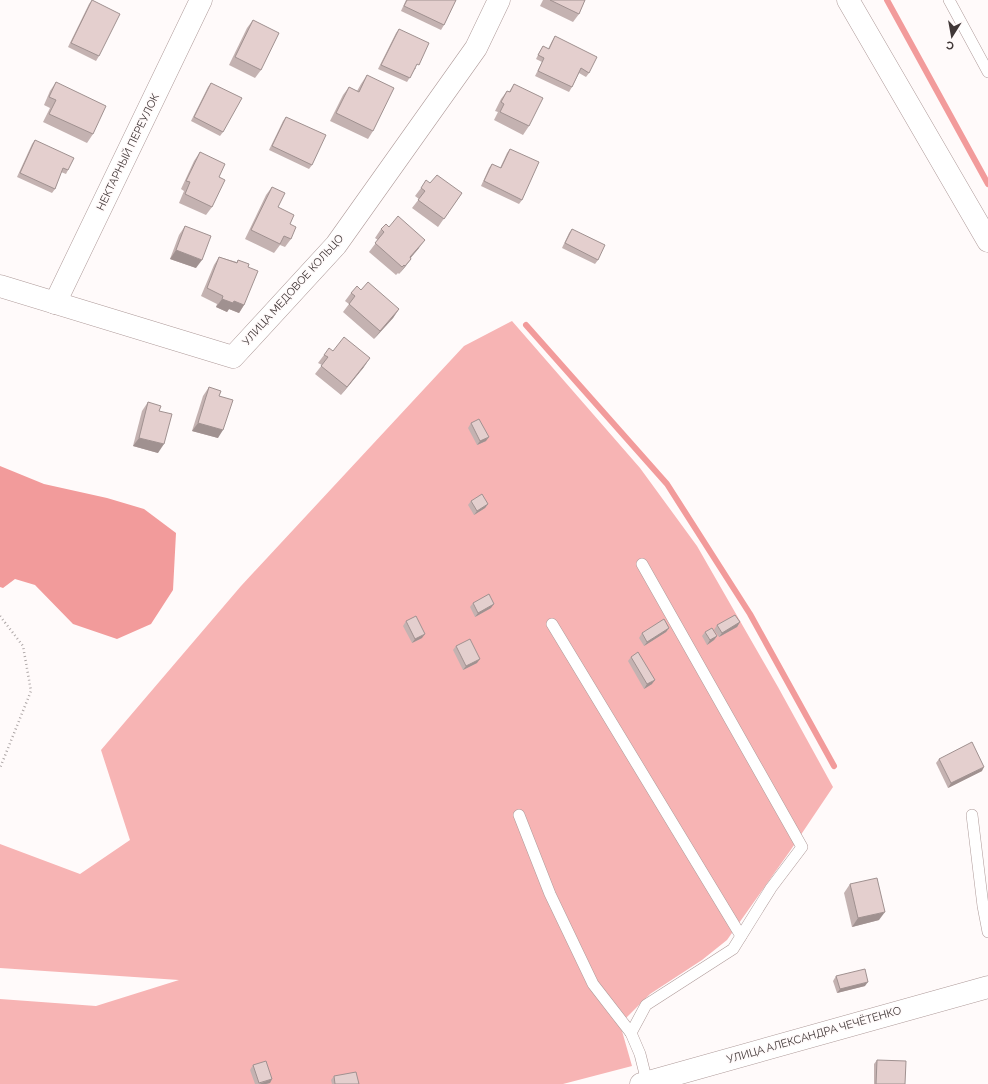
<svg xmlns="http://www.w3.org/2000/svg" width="988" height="1084" font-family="Raleway,sans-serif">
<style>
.green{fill:#f7b4b4}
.water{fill:#f29b9b}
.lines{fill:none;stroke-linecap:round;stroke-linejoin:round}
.stream{stroke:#f29b9b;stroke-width:6}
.service-casing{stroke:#ae9a99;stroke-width:12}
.minor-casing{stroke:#ae9a99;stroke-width:23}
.secondary-casing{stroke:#ae9a99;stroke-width:23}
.path{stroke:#aea7a7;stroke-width:2.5;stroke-dasharray:1 3;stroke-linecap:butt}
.service{stroke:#fff;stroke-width:11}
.minor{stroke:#fff;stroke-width:22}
.secondary{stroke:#fff;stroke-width:22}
.wall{fill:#c4b2b1}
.shaded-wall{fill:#a09190}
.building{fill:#e4cfce;stroke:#a09190}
.labels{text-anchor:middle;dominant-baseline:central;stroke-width:3;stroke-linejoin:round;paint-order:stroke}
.street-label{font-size:11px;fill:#403737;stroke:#fffafa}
</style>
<rect width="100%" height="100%" fill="#fffafa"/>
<path class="green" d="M512 321 640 468 697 546 778 687 833 787 790 851 727 940 702 960 650 994 620 1024 632 1066 563 1084H0V999L96 1006 179 980 0 968V844L80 874 130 840 101 750 241 586 464 346Z"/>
<path class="water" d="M0 466 44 484 107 498 144 509 176 533 173 590 151 624 117 639 73 624 35 585 15 579 3 588 0 587Z"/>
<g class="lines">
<g class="stream">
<path d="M887 0 988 184"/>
<path d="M526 325 667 484 750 614 834 766"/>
</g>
<defs>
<g id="service">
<path d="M949 0 988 72"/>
<path d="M642 564 802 847 771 888 733 949 646 1005 631 1033 640 1054 647 1082"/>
<path d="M552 624 741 936"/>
<path d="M519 815 550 894 593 984 631 1033"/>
<path d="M972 815 983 906 988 932"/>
</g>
<g id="minor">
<path d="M0 286 233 357 336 245 476 48 499 0"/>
<path d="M55 303 201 0"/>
<path d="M641 1084 988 987"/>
</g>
<path id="secondary" d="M848 0 988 241"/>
</defs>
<use href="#service" class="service-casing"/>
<use href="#minor" class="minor-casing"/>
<use href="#secondary" class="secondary-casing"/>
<path class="path" d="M0 616 23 646 31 691 0 768"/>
<use href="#service" class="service"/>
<use href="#minor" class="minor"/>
<use href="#secondary" class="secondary"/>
</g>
<g class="wall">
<path d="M92 0 99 56 96 61 68 47 89 4Z"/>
<path d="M406 0H456L444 25 441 30 401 11Z"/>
<path d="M543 0H585L579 14 573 22 540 6Z"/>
<path d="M253 20 261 70 255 78 229 65 247 28Z"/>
<path d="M399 29 416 69H415L407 82 378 69 396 33Z"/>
<path d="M555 36 589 73 586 77 579 73 572 87 569 92 535 76 542 62 536 59 540 51 543 46 548 49 552 41Z"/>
<path d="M367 75 373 131 368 139 330 121 343 95 349 87 357 91 361 84Z"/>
<path d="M56 82 93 134 87 143 43 122 50 108 44 105 50 91Z"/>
<path d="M211 83 223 132 220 136 191 121 208 87Z"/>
<path d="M514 84 529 126 523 135 494 120 498 112 495 111 501 99 507 91 509 92Z"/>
<path d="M286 117 312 165 309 169 269 150 283 121Z"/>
<path d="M35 140 68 170 66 174 61 172 55 189 52 193 17 177 32 144Z"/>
<path d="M510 149 522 200 519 204 481 186 489 168 492 164 500 168 507 153Z"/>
<path d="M200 152 219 177 212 207 206 215 179 203 184 191 181 189 194 161Z"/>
<path d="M430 183 462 193 438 227 412 208 419 199 415 196 421 188Z"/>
<path d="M272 187 278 207 291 239 285 247 280 245 274 253 245 239 266 195Z"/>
<path d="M185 226 196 268 170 259 179 235Z"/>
<path d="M389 227 419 248 410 258 411 259 405 267 399 274 398 273 396 275 369 252 378 240 375 238 381 229Z"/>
<path d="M572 229 598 260 595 264 562 248 569 233Z"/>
<path d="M219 257 237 262 238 260 248 267 244 305 239 313 229 309 227 312 216 307 217 304 201 296 214 265Z"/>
<path d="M361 290 399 309 393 318 374 339 343 312 349 304 345 301 351 293Z"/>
<path d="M333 351 364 367 341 395 315 374 322 365 318 363 324 355Z"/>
<path d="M209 387 219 396 218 438 192 431 203 396Z"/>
<path d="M148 402 159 411 158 453 133 446 142 411Z"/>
<path d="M471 423 486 441 477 445 468 428Z"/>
<path d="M471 501 488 504 485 508 474 515 468 505Z"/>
<path d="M473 603 491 608 475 617 470 607Z"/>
<path d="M406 621 422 638 412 643 403 626Z"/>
<path d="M740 622 737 627 719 637 714 630 717 625Z"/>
<path d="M669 628 666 632 644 646 639 638 642 633Z"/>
<path d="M705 632 717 636 714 640 707 645 702 636Z"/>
<path d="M456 646 477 663 463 670 453 650Z"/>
<path d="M631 657 652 684 644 689 628 661Z"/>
<path d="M939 759 982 771 948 788 936 763Z"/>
<path d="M850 884 879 920 852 927 844 893Z"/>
<path d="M836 976 865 986 837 993 833 981Z"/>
<path d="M877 1060 905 1084H874V1064Z"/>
<path d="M253 1065 272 1079 270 1083 266 1084H255L250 1070Z"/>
<path d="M334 1076 359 1084H332L331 1080Z"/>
</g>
<g class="shaded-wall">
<path d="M425 240 419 248 404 266 410 257Z"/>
<path d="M176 250 202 260 196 268 170 259Z"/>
<path d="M411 259 405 267 399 274 405 266Z"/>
<path d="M222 299 234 301 244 305 239 313 229 309 227 312 216 307Z"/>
<path d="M399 309 393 318 374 339 380 331Z"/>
<path d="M370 358 364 367 341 395 347 387Z"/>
<path d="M198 423 223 430 218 438 192 431Z"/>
<path d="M489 437 486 441 477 445 480 441Z"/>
<path d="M139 438 164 444 158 453 133 446Z"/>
<path d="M488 504 485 508 474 515 477 511Z"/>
<path d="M494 604 491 608 475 617 478 613Z"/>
<path d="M740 622 737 627 719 637 722 633Z"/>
<path d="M669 628 666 632 644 646 647 642Z"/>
<path d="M425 634 422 638 412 643 415 639Z"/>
<path d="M717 636 714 640 707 645 710 640Z"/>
<path d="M480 659 477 663 463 670 466 666Z"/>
<path d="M655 680 652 684 644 689 647 684Z"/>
<path d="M984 767 982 771 948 788 951 783Z"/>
<path d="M885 912 879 920 852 927 858 918Z"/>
<path d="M868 982 865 986 837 993 840 989Z"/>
<path d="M272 1079 270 1083 266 1084H259Z"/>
</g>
<g class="building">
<path d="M92 0 120 14 99 56 71 43Z"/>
<path d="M407 0H456L444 25 404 6Z"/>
<path d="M550 0H585L579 14Z"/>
<path d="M253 20 279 33 261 70 235 57Z"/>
<path d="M399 29 429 43 419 65 417 64 410 78 381 65Z"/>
<path d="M555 36 597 57 589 73 581 68 572 87 538 71 544 58 538 55 543 46 549 49Z"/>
<path d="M367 75 394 88 373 131 336 113 349 87 359 92Z"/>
<path d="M56 82 106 106 93 134 49 114 56 100 49 97Z"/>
<path d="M211 83 242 98 223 132 194 117Z"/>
<path d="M514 84 543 98 529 126 500 112 504 104 501 102 507 91 510 92Z"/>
<path d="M286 117 326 135 312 165 272 146Z"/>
<path d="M35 140 74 158 68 170 63 168 55 189 20 173Z"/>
<path d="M510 149 539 162 522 200 484 181 492 164 501 168Z"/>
<path d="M200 152 225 164 219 177 225 180 212 207 185 194 190 182 186 181Z"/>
<path d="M437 175 462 193 444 219 418 200 425 191 421 188 426 180 430 183Z"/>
<path d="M272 187 285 193 278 207 294 215 290 224 296 227 291 239 284 236 280 244 251 230Z"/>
<path d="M398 216 425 240 410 257 411 259 405 266 404 265 402 267 375 243 384 232 381 229 386 224 389 227Z"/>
<path d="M185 226 211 236 202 260 176 250Z"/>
<path d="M572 229 605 245 598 260 565 243Z"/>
<path d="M219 257 237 263 238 260 249 264 248 267 258 271 244 305 234 301 233 303 222 299 223 296 207 288Z"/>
<path d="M368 282 399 309 380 331 349 304 355 296 351 293 357 286 361 290Z"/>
<path d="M344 337 370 358 347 387 321 366 328 357 324 355 329 348 333 351Z"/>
<path d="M209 387 221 391 219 396 233 400 223 430 198 423Z"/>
<path d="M148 402 161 406 159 411 172 414 164 444 139 438Z"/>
<path d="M479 419 489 437 480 441 471 423Z"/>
<path d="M482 494 488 504 477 511 471 501Z"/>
<path d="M489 594 494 604 478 613 473 603Z"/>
<path d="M735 615 740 622 722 633 717 625Z"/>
<path d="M416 616 425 634 415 639 406 621Z"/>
<path d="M664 619 669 628 647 642 642 633Z"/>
<path d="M712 628 717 636 710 640 705 632Z"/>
<path d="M470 639 480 659 466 666 456 646Z"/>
<path d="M638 652 655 680 647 684 631 657Z"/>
<path d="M972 742 984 767 951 783 939 759Z"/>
<path d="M877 878 885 912 858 918 850 884Z"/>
<path d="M865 969 868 982 840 989 836 976Z"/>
<path d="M877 1060 906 1061 905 1084H876Z"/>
<path d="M266 1061 272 1079 259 1083 253 1065Z"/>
<path d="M356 1072 359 1084H335L334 1076Z"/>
</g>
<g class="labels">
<g class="street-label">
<text transform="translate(128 152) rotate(-64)">НЕКТАРНЫЙ ПЕРЕУЛОК</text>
<text transform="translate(293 290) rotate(-48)">УЛИЦА МЕДОВОЕ КОЛЬЦО</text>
<text transform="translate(814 1035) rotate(-16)">УЛИЦА АЛЕКСАНДРА ЧЕЧЁТЕНКО</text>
</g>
</g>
<g transform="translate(952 36) rotate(191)" stroke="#fffafa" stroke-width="3" paint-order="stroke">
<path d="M0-3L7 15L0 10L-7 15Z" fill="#403737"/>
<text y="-6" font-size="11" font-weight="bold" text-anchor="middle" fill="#403737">С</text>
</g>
</svg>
